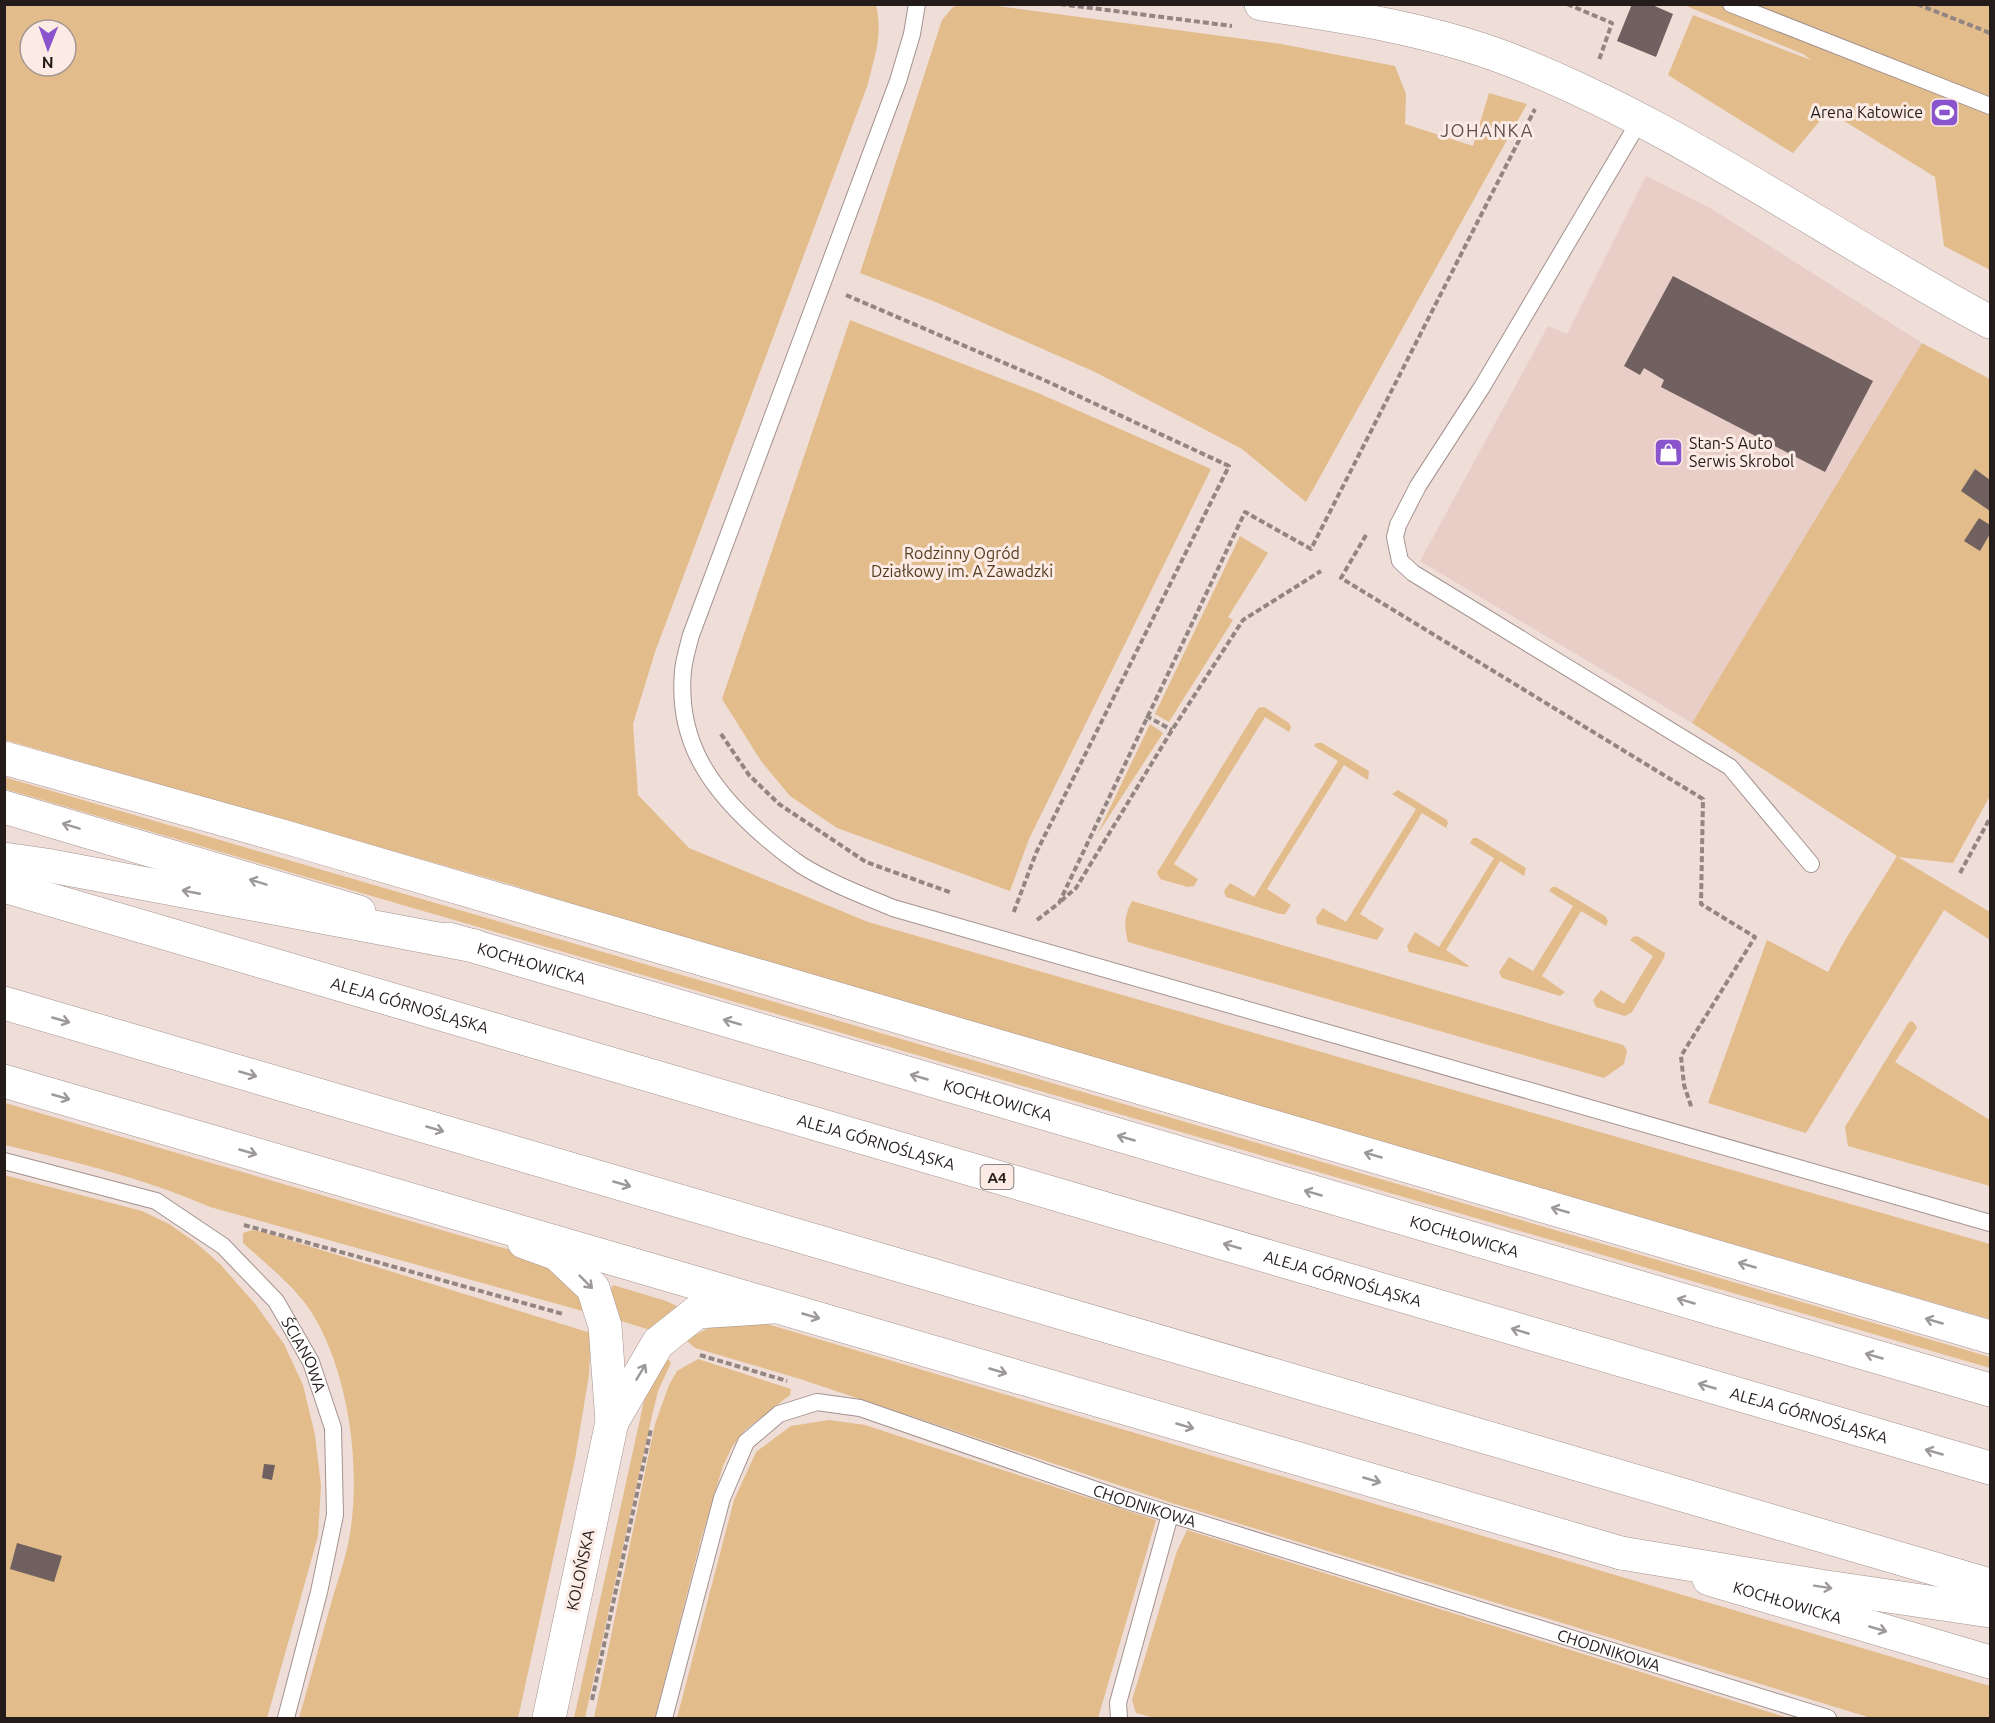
<svg xmlns="http://www.w3.org/2000/svg" width="1995" height="1723" font-family="Ubuntu,sans-serif">
<style>
.built{fill:#e8cec7}
.green{fill:#e3bc8c;fill-rule:evenodd}
.building{fill:#706060}
.lines{fill:none;stroke-linecap:round;stroke-linejoin:round}
.service-casing{stroke:#a3928e;stroke-width:18}
.minor-casing{stroke:#a3928e;stroke-width:34}
.tertiary-casing{stroke:#a3928e;stroke-width:34}
.secondary-casing{stroke:#a3928e;stroke-width:34}
.motorway-casing{stroke:#a3928e;stroke-width:34}
.path{stroke:#928582;stroke-width:4;stroke-dasharray:6 3;stroke-linecap:butt}
.service{stroke:#fff;stroke-width:16}
.minor{stroke:#fff;stroke-width:33}
.tertiary{stroke:#fff;stroke-width:33}
.secondary{stroke:#fff;stroke-width:33}
.motorway{stroke:#fff;stroke-width:33}
.oneway{stroke:#9c9998}
.labels{text-anchor:middle;dominant-baseline:central;stroke-width:6;stroke-linejoin:round;paint-order:stroke}
.shield{fill:#fceae5;stroke:#645a58;stroke-width:1.5}
.shield-label{font-size:15px;font-weight:bold;fill:#231c1b}
.poi-label{font-size:16px;fill:#231c1b;stroke:#fceae5;text-anchor:end}
.park-label{font-size:16px;fill:#533c1d;stroke:#fceae5}
.street-label{font-size:16px;fill:#231c1b;stroke:#fceae5}
.neighbourhood-label{font-size:18px;letter-spacing:1.5px;fill:#60514d;stroke:#fceae5}
</style>
<rect width="100%" height="100%" fill="#efddd8"/>
<path class="built" d="M1646 176 1712 209 1922 343 1692 723 1420 561 1548 326 1567 334Z"/>
<g class="green">
<path d="M4 5H876C883 35 875 54 868 84L655 652 633 724 638 795 689 848 868 922 1990 1244V1319L624 920 509 884 5 740ZM30 30H66V66H30Z"/>
<path d="M959 5H990L1281 44 1395 66 1406 94 1405 124 1473 146 1489 93 1527 104 1306 502 1242 449 1095 372 938 303 860 273 942 20 953 7Z"/>
<path d="M1684 5H1990V270L1944 246 1935 177 1828 111 1793 153 1668 75 1693 15 1811 60 1803 54Z"/>
<path d="M850 320 1038 393 1211 469 1029 839 1010 891 837 828 790 796 761 761 722 699Z"/>
<path d="M1922 343 1990 379V796L1953 863 1898 857 1990 912V940L1944 910 1806 1133 1708 1103 1767 940 1828 972 1844 942 1897 856 1692 723Z"/>
<path d="M1240 536 1268 553 1228 617 1233 620 1169 722 1155 714Z"/>
<path d="M1264 707 1289 723 1291 727 1289 732 1265 717 1174 864 1198 879 1194 886 1188 887 1160 879 1157 872 1160 868 1258 708Z"/>
<path d="M1150 724 1163 733 1097 835Z"/>
<path d="M1316 743H1322L1369 771 1368 780 1344 765 1267 889 1291 905 1285 914H1280L1226 897 1224 891 1230 883 1254 897 1338 761 1314 746Z"/>
<path d="M4 777 1990 1357V1368L5 789Z"/>
<path d="M1398 790 1447 820 1448 823 1446 828 1422 813 1360 914 1384 929 1377 940 1317 924 1316 918 1323 908 1346 922 1416 809 1392 794Z"/>
<path d="M1473 838H1477L1526 868 1524 876 1500 861 1446 950 1469 966 1467 967 1409 952 1407 946 1415 932 1439 947 1494 858 1470 843Z"/>
<path d="M1552 887H1556L1605 916 1608 921 1606 926 1581 911 1542 976 1565 992 1560 996 1502 978 1499 972 1509 957 1533 971 1573 906 1549 891Z"/>
<path d="M1132 901 1623 1045 1627 1050 1624 1064 1604 1078 1128 942C1124 926 1124 916 1132 901Z"/>
<path d="M1637 936 1665 953 1664 958 1632 1012 1625 1016 1596 1007 1593 1000 1601 990 1624 1004 1653 956 1630 940 1633 937Z"/>
<path d="M1912 1021 1915 1024 1917 1028 1895 1062 1990 1120V1186L1848 1146 1845 1127 1909 1022Z"/>
<path d="M5 1103 527 1255 541 1261 573 1288 586 1312 210 1207C144 1178 75 1162 5 1145Z"/>
<path d="M4 1175 142 1211 169 1224 195 1242 220 1264 256 1305 284 1344 303 1385 315 1435 321 1486 318 1536 267 1718H5Z"/>
<path d="M252 1230 263 1232 591 1333 589 1375 575 1459 518 1718H299C310 1679 321 1640 332 1600 338 1580 345 1560 349 1539 362 1470 349 1370 310 1310 294 1286 265 1263 243 1243V1233Z"/>
<path d="M613 1285 666 1301 677 1306 676 1309 650 1330 621 1321 610 1291Z"/>
<path d="M757 1321 1990 1686V1718H1871L1172 1503 800 1379 695 1348 686 1340 718 1323Z"/>
<path d="M666 1356 671 1363 658 1391 652 1416 585 1718H574L644 1401 651 1379Z"/>
<path d="M698 1359 791 1389 790 1395 745 1430 732 1447 723 1466 701 1539 655 1718H594L655 1424 669 1385 677 1371Z"/>
<path d="M829 1420 865 1425 1156 1520 1098 1718H677L734 1500 756 1452 791 1426Z"/>
<path d="M1187 1530 1788 1718H1154L1136 1713 1132 1700 1177 1551Z"/>
</g>
<g class="building">
<path d="M1632 4H1650L1673 14 1656 57 1617 41Z"/>
<path d="M1673 276 1873 381 1825 472 1661 387 1664 380 1644 368 1640 375 1624 366Z"/>
<path d="M1975 469 1990 480V511L1961 491Z"/>
<path d="M1979 518 1990 525V534L1980 551 1964 541Z"/>
<path d="M264 1464 275 1465 272 1480 262 1478Z"/>
<path d="M17 1543 62 1556 54 1582 10 1569Z"/>
</g>
<g class="lines">
<defs>
<g id="service">
<path d="M917 4 912 34 898 81 691 635C688 647 684 659 683 671 677 738 707 784 754 827 769 841 785 854 801 865 830 883 862 895 893 908L1990 1223"/>
<path d="M1731 4 1990 106"/>
<path d="M1640 120 1482 387 1418 486 1398 525 1395 537 1400 561 1413 573 1730 767 1811 864"/>
<path id="s1" d="M4 1161 156 1201 223 1246 276 1301 311 1362 333 1428 335 1515 319 1592 286 1718"/>
<path id="s2" d="M664 1718 722 1498 746 1442 779 1414 817 1402 860 1408 1122 1499 1828 1718"/>
<path d="M1119 1718 1118 1703 1170 1515"/>
</g>
<g id="minor">
<path d="M1261 4C1344 16 1429 29 1508 59 1680 126 1829 236 1990 322"/>
<path d="M4 758 282 836 1990 1337"/>
<path d="M524 1242 557 1254 593 1288 605 1326 612 1422 549 1718"/>
<path d="M612 1422 658 1343 697 1312 773 1307"/>
</g>
<g id="tertiary">
<path id="s3" d="M1709 1579 1990 1662"/>
</g>
<g id="secondary">
<path d="M4 807 359 912"/>
<path id="s4" d="M449 939 1990 1390"/>
<path d="M4 1081 1621 1553"/>
</g>
<g id="motorway">
<path d="M4 859 46 865 475 946"/>
<path id="s5" d="M4 886 1990 1468"/>
<path d="M4 1003 1990 1585"/>
<path d="M1621 1553 1820 1586 1990 1611"/>
</g>
</defs>
<use href="#service" class="service-casing"/>
<use href="#minor" class="minor-casing"/>
<use href="#tertiary" class="tertiary-casing"/>
<use href="#secondary" class="secondary-casing"/>
<use href="#motorway" class="motorway-casing"/>
<g class="path">
<path d="M1060 4 1232 26"/>
<path d="M1567 4 1612 23 1599 60"/>
<path d="M1917 4 1990 33"/>
<path d="M846 295 1044 380 1229 466 1036 853 1013 914"/>
<path d="M1366 535 1341 578 1703 799 1701 904 1755 937 1681 1056 1684 1085 1692 1109"/>
<path d="M1146 716 1172 730"/>
<path d="M721 734 749 775 779 804 866 862 952 893"/>
<path d="M1960 873 1990 818"/>
<path d="M1061 901 1076 888 1172 730 1243 620 1321 571"/>
<path d="M1037 920 1059 903 1245 512 1311 549 1535 109"/>
<path d="M244 1225 563 1314"/>
<path d="M700 1355 787 1381"/>
<path d="M592 1700 651 1429"/>
</g>
<use href="#service" class="service"/>
<use href="#minor" class="minor"/>
<use href="#tertiary" class="tertiary"/>
<use href="#secondary" class="secondary"/>
<use href="#motorway" class="motorway"/>
</g>
<defs><path id="oneway-shaft" d="M-6 0H5M1.5-3L5.5 0L1.5 3" fill="none" stroke-width="1.6" stroke-linecap="round" stroke-linejoin="round" transform="scale(1.5)"/></defs>
<g class="oneway">
<use href="#oneway-shaft" transform="translate(71 826) rotate(-163)"/>
<use href="#oneway-shaft" transform="translate(258 882) rotate(-163)"/>
<use href="#oneway-shaft" transform="translate(191 892) rotate(-169)"/>
<use href="#oneway-shaft" transform="translate(61 1020) rotate(16)"/>
<use href="#oneway-shaft" transform="translate(732 1022) rotate(-164)"/>
<use href="#oneway-shaft" transform="translate(248 1074) rotate(16)"/>
<use href="#oneway-shaft" transform="translate(919 1077) rotate(-164)"/>
<use href="#oneway-shaft" transform="translate(61 1097) rotate(16)"/>
<use href="#oneway-shaft" transform="translate(435 1129) rotate(16)"/>
<use href="#oneway-shaft" transform="translate(1126 1138) rotate(-164)"/>
<use href="#oneway-shaft" transform="translate(248 1152) rotate(16)"/>
<use href="#oneway-shaft" transform="translate(1373 1155) rotate(-164)"/>
<use href="#oneway-shaft" transform="translate(622 1184) rotate(16)"/>
<use href="#oneway-shaft" transform="translate(1313 1193) rotate(-164)"/>
<use href="#oneway-shaft" transform="translate(1560 1210) rotate(-164)"/>
<use href="#oneway-shaft" transform="translate(1232 1246) rotate(-164)"/>
<use href="#oneway-shaft" transform="translate(1747 1265) rotate(-164)"/>
<use href="#oneway-shaft" transform="translate(586 1282) rotate(45)"/>
<use href="#oneway-shaft" transform="translate(1686 1301) rotate(-164)"/>
<use href="#oneway-shaft" transform="translate(811 1316) rotate(16)"/>
<use href="#oneway-shaft" transform="translate(1934 1321) rotate(-164)"/>
<use href="#oneway-shaft" transform="translate(1520 1331) rotate(-164)"/>
<use href="#oneway-shaft" transform="translate(1874 1356) rotate(-164)"/>
<use href="#oneway-shaft" transform="translate(998 1371) rotate(16)"/>
<use href="#oneway-shaft" transform="translate(641 1372) rotate(-59)"/>
<use href="#oneway-shaft" transform="translate(1707 1386) rotate(-164)"/>
<use href="#oneway-shaft" transform="translate(1185 1426) rotate(16)"/>
<use href="#oneway-shaft" transform="translate(1934 1452) rotate(-164)"/>
<use href="#oneway-shaft" transform="translate(1372 1480) rotate(16)"/>
<use href="#oneway-shaft" transform="translate(1823 1587) rotate(9)"/>
<use href="#oneway-shaft" transform="translate(1878 1629) rotate(16)"/>
</g>
<defs>
<symbol id="stadium-square" viewBox="-11 -11 22 22"><rect x="-9" y="-9" width="18" height="18" rx="4" fill="#8a54cc" stroke="#fceae5"/><path d="M0-5a6.5 5 0 1 0 0 10a6.5 5 0 1 0 0-10ZM-3.5-1.8h7v3.6h-7Z" fill="#fff"/></symbol>
<symbol id="shop-square" viewBox="-11 -11 22 22"><rect x="-9" y="-9" width="18" height="18" rx="4" fill="#8a54cc" stroke="#fceae5"/><path d="M-5-2.5h2.3a2.7 3.5 0 0 1 5.4 0H5L5.5 6h-11ZM-1.5-2.5h3a1.5 2.3 0 0 0-3 0Z" fill="#fff"/></symbol>
</defs>
<g fill-rule="evenodd">
<use href="#stadium-square" x="1928" y="96" width="33" height="33"/>
<use href="#shop-square" x="1652" y="436" width="33" height="33"/>
</g>
<g class="labels">
<rect class="shield" x="980.5" y="1165" width="33" height="24" rx="4.5"/>
<g class="shield-label">
<text x="997" y="1177">A4</text>
</g>
<g class="poi-label">
<text x="1923" y="112">Arena Katowice</text>
<text x="1689" y="443" text-anchor="start">Stan-S Auto<tspan x="1689" dy="18">Serwis Skrobol</tspan></text>
</g>
<g class="park-label">
<text x="962" y="553">Rodzinny Ogród<tspan x="962" dy="18">Działkowy im. A Zawadzki</tspan></text>
</g>
<g class="street-label">
<text stroke="none"><textPath href="#s4" startOffset="86">KOCHŁOWICKA</textPath></text>
<text stroke="none"><textPath href="#s5" startOffset="423">ALEJA GÓRNOŚLĄSKA</textPath></text>
<text stroke="none"><textPath href="#s4" startOffset="572">KOCHŁOWICKA</textPath></text>
<text stroke="none"><textPath href="#s5" startOffset="909">ALEJA GÓRNOŚLĄSKA</textPath></text>
<text stroke="none"><textPath href="#s4" startOffset="1058">KOCHŁOWICKA</textPath></text>
<text stroke="none"><textPath href="#s5" startOffset="1395">ALEJA GÓRNOŚLĄSKA</textPath></text>
<text stroke="none"><textPath href="#s1" startOffset="375">ŚCIANOWA</textPath></text>
<text stroke="none"><textPath href="#s5" startOffset="1881">ALEJA GÓRNOŚLĄSKA</textPath></text>
<text stroke="none"><textPath href="#s2" startOffset="716">CHODNIKOWA</textPath></text>
<text transform="translate(580 1570) rotate(-78)">KOLOŃSKA</text>
<text stroke="none"><textPath href="#s3" startOffset="82">KOCHŁOWICKA</textPath></text>
<text stroke="none"><textPath href="#s2" startOffset="1202">CHODNIKOWA</textPath></text>
</g>
<g class="neighbourhood-label">
<text x="1487" y="130">JOHANKA</text>
</g>
</g>
<rect width="1995" height="1723" fill="none" stroke="#231c1b" stroke-width="12"/>
<g transform="translate(48 48) rotate(181)"><circle r="28" fill="#fceae5" stroke="#a59894" stroke-width="1.5"/>
<path d="M0-4.5L10 22L0 15L-10 22Z" fill="#8a54cc"/>
<text y="-9" font-size="16" font-weight="bold" text-anchor="middle" fill="#231c1b">N</text>
</g>
</svg>
